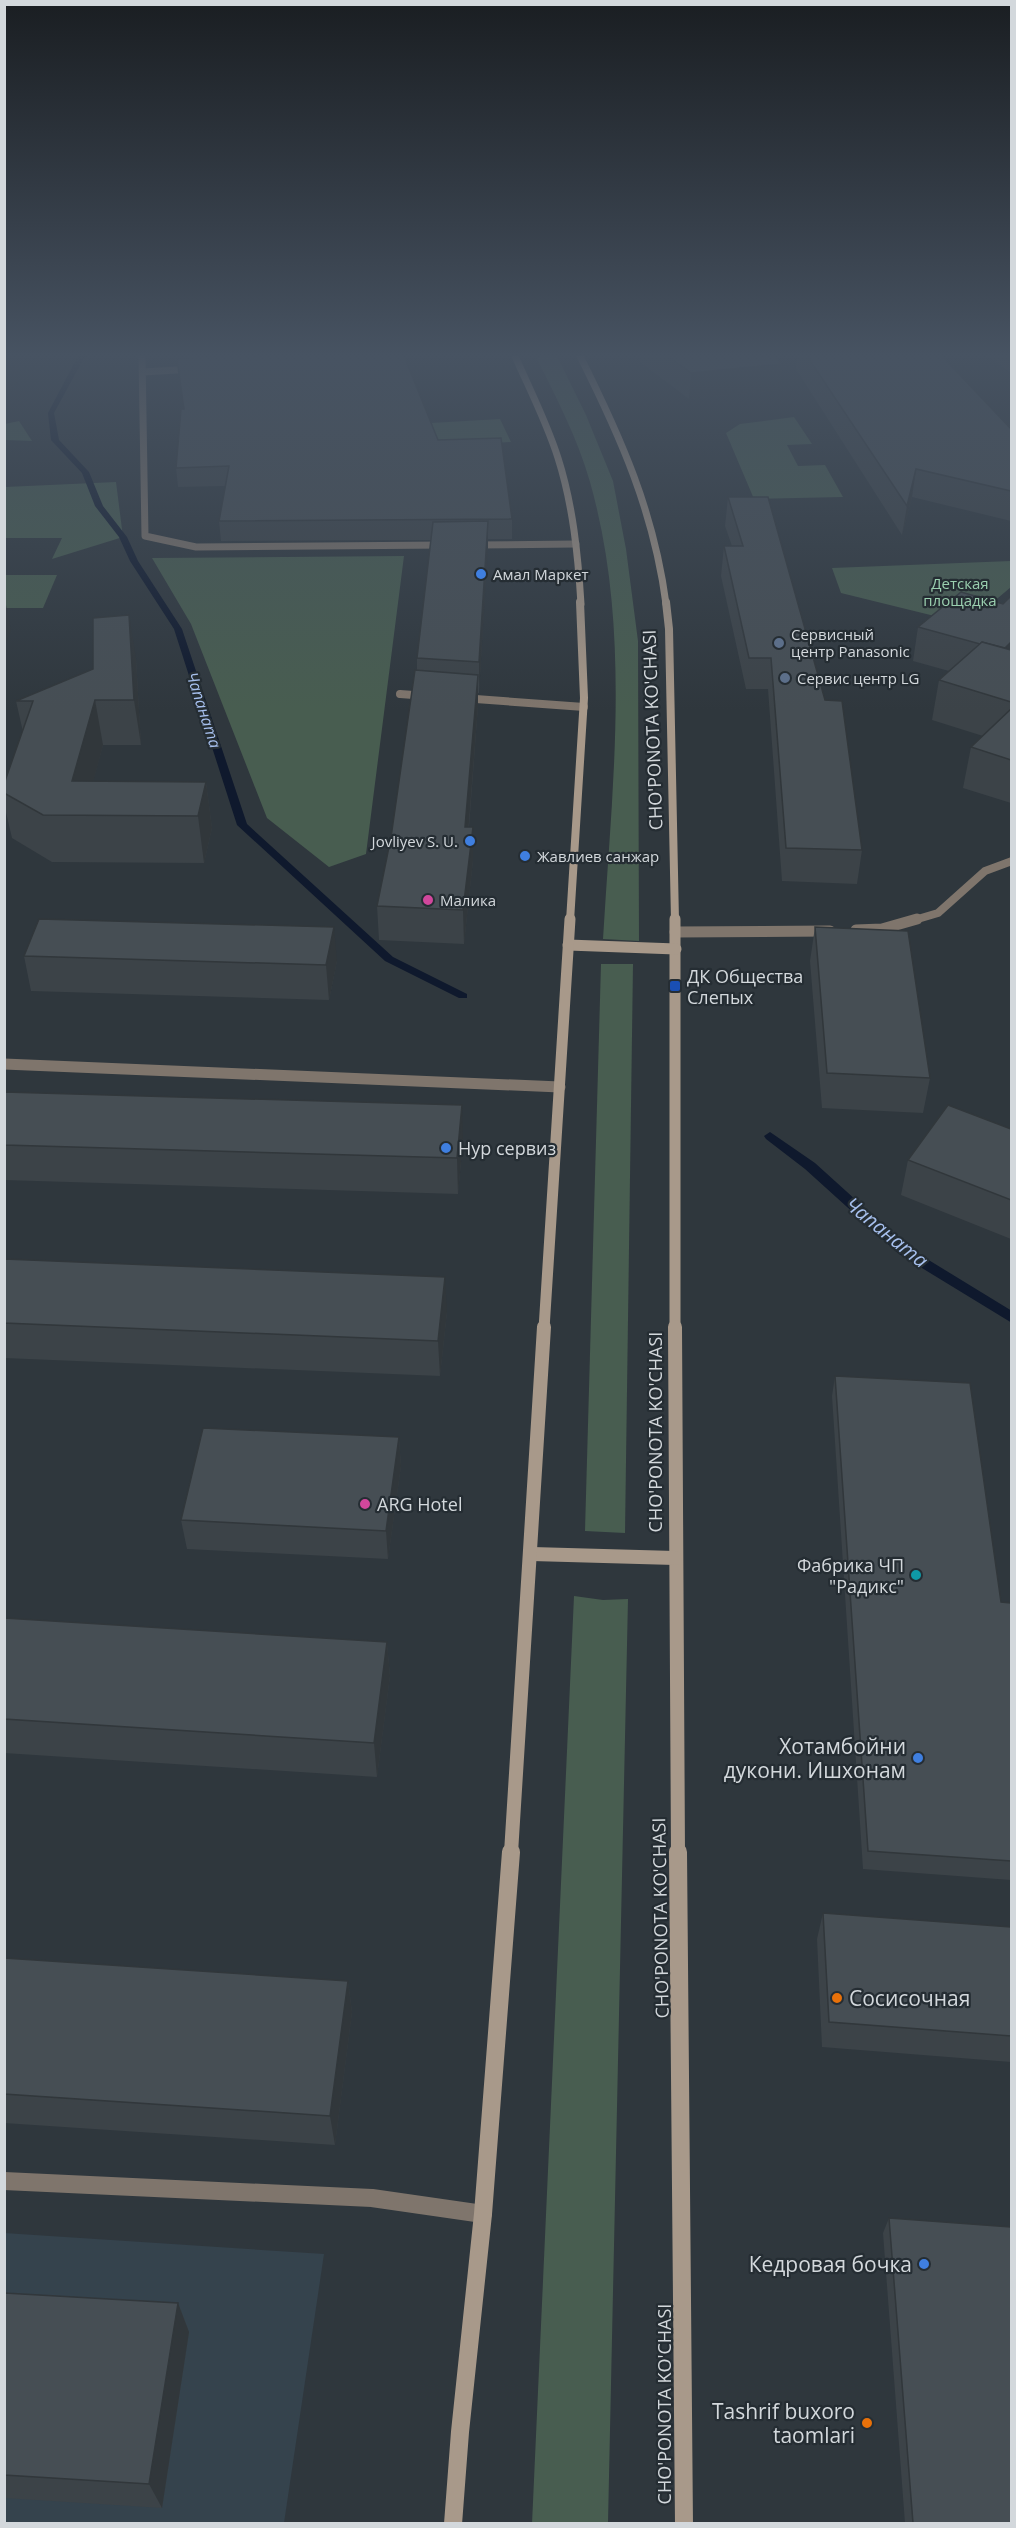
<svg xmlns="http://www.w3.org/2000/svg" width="1016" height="2528" font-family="'Open Sans',sans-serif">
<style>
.built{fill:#35434d}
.green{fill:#485d50}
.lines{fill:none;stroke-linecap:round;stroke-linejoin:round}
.stream{fill:#0f192d;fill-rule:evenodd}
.street-far3{stroke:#7f756c;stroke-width:7}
.street-far2{stroke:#7f756c;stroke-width:8}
.street-far1{stroke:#7f756c;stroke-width:11}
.street{stroke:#7f756c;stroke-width:18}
.secondary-far4{stroke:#a8998a;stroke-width:7}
.secondary-far3{stroke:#a8998a;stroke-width:8}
.secondary-far2{stroke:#a8998a;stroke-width:11}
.secondary-far1{stroke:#a8998a;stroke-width:14}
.secondary{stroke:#a8998a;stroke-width:18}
.wall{fill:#3c4348}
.shaded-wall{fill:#31373b}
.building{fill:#464e54;stroke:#31373b;stroke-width:1.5}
.shop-dot{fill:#3f7fe0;stroke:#252d33;stroke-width:2}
.service-dot{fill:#5c6f8a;stroke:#252d33;stroke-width:2}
.hotel-dot{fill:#d1479c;stroke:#252d33;stroke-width:2}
.transit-dot{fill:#1a4fb4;stroke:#252d33;stroke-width:2}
.culture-dot{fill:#0f9aa8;stroke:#252d33;stroke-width:2}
.food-dot{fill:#e8710a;stroke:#252d33;stroke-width:2}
.labels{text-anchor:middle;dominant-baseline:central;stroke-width:4.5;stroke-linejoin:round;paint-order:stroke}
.far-poi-label{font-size:15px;fill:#d3d8dc;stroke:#252d33;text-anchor:start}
.far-park-label{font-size:15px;fill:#9acfaf;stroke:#252d33}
.far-water-label{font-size:16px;font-style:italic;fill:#a6bfed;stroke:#252d33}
.street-label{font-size:18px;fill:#d3d8dc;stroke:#252d33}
.poi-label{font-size:18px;fill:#d3d8dc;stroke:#252d33;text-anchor:start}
.water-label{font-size:20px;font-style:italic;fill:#a6bfed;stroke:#252d33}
.near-poi-label{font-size:21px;fill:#d3d8dc;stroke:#252d33;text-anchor:end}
</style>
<rect width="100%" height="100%" fill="#2f373d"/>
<path class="built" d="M4 2233 324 2254 284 2523H5Z"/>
<g class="green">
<path d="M557 356 586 415 613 481 626 549 638 641 639 941 603 939C612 787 632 630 590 482 578 439 556 397 536 357Z"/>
<path d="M794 417 812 444 787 445 798 466 825 465 843 497 754 499 726 433 740 424Z"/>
<path d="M500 419 511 442 439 446 431 423Z"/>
<path d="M19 421 32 441 5 440V424Z"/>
<path d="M116 482 123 537 52 559 62 538H5V487Z"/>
<path d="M404 556 366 854 329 867 267 818 191 624 152 558Z"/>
<path d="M1011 561V587L967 624 841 593 832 568Z"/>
<path d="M5 575H57L43 608H5Z"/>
<path d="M601 964H633L625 1533 585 1531Z"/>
<path d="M574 1596 603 1600 628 1599 608 2523 532 2524Z"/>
</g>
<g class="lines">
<g class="stream">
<path d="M78 356H85L54 413 59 440 89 472 103 506 127 537 138 561 182 629 247 824 393 957 467 994V998H459L385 961 237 825 174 629 130 561 119 537 95 506 82 473 51 440 48 413Z"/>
<path d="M770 1132 815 1163 909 1248 1012 1311V1323L899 1254 805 1169 766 1139 764 1136Z"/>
</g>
<g class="street-far3">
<path d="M142 356 145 536 196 547 446 545"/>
<path d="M143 372 193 369"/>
<path d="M472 545 576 544"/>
</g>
<g class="street-far2">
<path d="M400 694 427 696"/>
<path d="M462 698 584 707"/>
<path d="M911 921 938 913 985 871 1012 861"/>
</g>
<g class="street-far1">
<path d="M856 930 882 929 917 919"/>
<path d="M675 932 830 931"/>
<path d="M4 1064 560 1087"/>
</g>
<path class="street" d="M4 2181 372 2198 483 2214"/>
<g class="secondary-far4">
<path d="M515 356C530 390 547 423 558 458 573 505 578 555 581 604"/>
<path d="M580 356C621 438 654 512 666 604"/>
</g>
<g class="secondary-far3">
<path d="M666 602 669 629 675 921"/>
<path d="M570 921 584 698 580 602"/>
</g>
<g class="secondary-far2">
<path d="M675 919V1329"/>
<path d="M568 945 676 949"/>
<path d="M544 1329 570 919"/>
</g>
<g class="secondary-far1">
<path d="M675 1327 678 1853"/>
<path d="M532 1554 675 1558"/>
<path d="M511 1853 544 1327"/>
</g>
<g class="secondary">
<path d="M678 1852 684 2524"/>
<path d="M453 2524 460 2432 483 2214 511 1852"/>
</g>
</g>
<g class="wall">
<path d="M187 356H404L438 440 512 519V539H488L479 693H478V706L469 827 473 860 464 944 379 940 377 906 391 837 417 670V658L431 540 221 541 219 521 225 486 178 487 176 468 183 409Z"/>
<path d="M640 356H774L780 390 689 399 640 362Z"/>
<path d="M797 356H942L1011 429V521L912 497 902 535 796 369Z"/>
<path d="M988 356H1011V373Z"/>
<path d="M728 497 862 850 857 884 782 881 768 689H746L721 576 724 546H732L725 526Z"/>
<path d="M1011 596V803L963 788 971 747 983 736 932 720 939 680 949 671 913 661 918 627 1003 604Z"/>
<path d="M136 658 141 745H103L93 781 206 782 212 828 204 863 52 862 12 838 4 804V784L23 732 16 701Z"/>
<path d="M815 927 930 1078 923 1113 822 1108 810 961Z"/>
<path d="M24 956 337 961 329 1000 31 991Z"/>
<path d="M4 1092 463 1140 458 1194 4 1180Z"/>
<path d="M1011 1129V1239L901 1195 908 1160Z"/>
<path d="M4 1259 447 1312 440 1376 4 1358Z"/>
<path d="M835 1376 1001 1602 1011 1603V1880L863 1869 832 1396Z"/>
<path d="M399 1437 401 1466 388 1559 187 1549 181 1520Z"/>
<path d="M4 1618 387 1642 390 1676 377 1777 4 1753Z"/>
<path d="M823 1913 1011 1927V2062L822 2047 817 1939Z"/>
<path d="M4 1958 348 1981 352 2012 335 2145 4 2123Z"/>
<path d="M889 2218 1011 2523H905L883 2233Z"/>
<path d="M4 2293 178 2303 189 2332 162 2508 4 2498Z"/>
</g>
<g class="shaded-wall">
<path d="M6 356H17L21 378 4 401V358Z"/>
<path d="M783 364 780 390 689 399 691 373Z"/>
<path d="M916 469 912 497 902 535 907 506Z"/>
<path d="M488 521V550L479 693V662Z"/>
<path d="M5 600 11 631 4 647Z"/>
<path d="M129 615 136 658 141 745 134 700Z"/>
<path d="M1011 642V670L1002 651Z"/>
<path d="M478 675V706L466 860 465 827Z"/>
<path d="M95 700 103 745 84 816 72 781Z"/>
<path d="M206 782 212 828 204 863 198 816Z"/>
<path d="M473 827V860L464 944 463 910Z"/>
<path d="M334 927 337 961 329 1000 326 965Z"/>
<path d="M462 1105 463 1140 458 1194 457 1158Z"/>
<path d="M445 1277 447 1312 440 1376 438 1341Z"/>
<path d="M399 1437 401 1466 388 1559 386 1531Z"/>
<path d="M387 1642 390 1676 377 1777 374 1743Z"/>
<path d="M348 1981 352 2012 335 2145 330 2116Z"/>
<path d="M178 2303 189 2332 162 2508 149 2484Z"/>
</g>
<g class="building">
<path d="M213 356H404L438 440 501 438 512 519 219 521 229 466 176 468 181 409H184L177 359Z"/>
<path d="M668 356H774L783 364 691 373Z"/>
<path d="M807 356H942L1011 429V491L916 469 907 506Z"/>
<path d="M728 497H768L825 700 842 701 862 850 786 848 771 658H749L724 546H743Z"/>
<path d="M488 521 479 662 417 658 433 522Z"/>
<path d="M961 592 1003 604 1011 596V642L1005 648 982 642 980 644 918 627Z"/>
<path d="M129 615 134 700H95L72 781 206 782 198 816 43 815 4 793V784L33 701H16L93 669V618Z"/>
<path d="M982 642 1011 650V702L939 680Z"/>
<path d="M415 670 478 675 465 827H473L463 910 377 906 391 837Z"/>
<path d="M1011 709V760L971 747Z"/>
<path d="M39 919 334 927 326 965 24 956Z"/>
<path d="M815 927 908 931 930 1078 827 1073Z"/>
<path d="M4 1092 462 1105 457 1158 4 1145Z"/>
<path d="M948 1105 1011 1129V1200L908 1160Z"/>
<path d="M4 1259 445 1277 438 1341 4 1323Z"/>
<path d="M835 1376 970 1383 1001 1602 1011 1603V1861L868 1851Z"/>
<path d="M203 1428 399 1437 386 1531 181 1520Z"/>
<path d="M4 1618 387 1642 374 1743 4 1719Z"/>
<path d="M823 1913 1011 1927V2036L829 2022Z"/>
<path d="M4 1958 348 1981 330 2116 4 2094Z"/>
<path d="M889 2218 1011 2227V2523H913Z"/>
<path d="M4 2293 178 2303 149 2484 4 2475Z"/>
</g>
<linearGradient id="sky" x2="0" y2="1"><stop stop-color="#1a1e22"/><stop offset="0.5" stop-color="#475362"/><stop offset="1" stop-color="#475362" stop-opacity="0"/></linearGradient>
<rect width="1016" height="710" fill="url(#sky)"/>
<g class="shop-dot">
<circle cx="481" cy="574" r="6"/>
<circle cx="470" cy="841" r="6"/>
<circle cx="525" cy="856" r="6"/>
<circle cx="446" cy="1148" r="6"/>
<circle cx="918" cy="1758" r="6"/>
<circle cx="924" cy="2264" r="6"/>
</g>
<g class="service-dot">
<circle cx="779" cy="643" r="6"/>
<circle cx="785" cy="678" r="6"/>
</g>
<g class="hotel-dot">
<circle cx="428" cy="900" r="6"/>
<circle cx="365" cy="1504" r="6"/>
</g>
<rect class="transit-dot" x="669" y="980" width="12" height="12" rx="3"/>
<circle class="culture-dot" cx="916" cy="1575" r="6"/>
<g class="food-dot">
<circle cx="837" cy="1998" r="6"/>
<circle cx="867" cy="2423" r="6"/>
</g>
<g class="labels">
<g class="far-poi-label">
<text x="493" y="574">Амал Маркет</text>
<text x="791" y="634">Сервисный<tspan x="791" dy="17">центр Panasonic</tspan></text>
<text x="797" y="678">Сервис центр LG</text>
<text x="458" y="841" text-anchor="end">Jovliyev S. U.</text>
<text x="537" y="856">Жавлиев санжар</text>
<text x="440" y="900">Малика</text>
</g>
<g class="far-park-label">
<text x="960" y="583">Детская<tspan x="960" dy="17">площадка</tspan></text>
</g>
<g class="far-water-label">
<text transform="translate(204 710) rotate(72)">Чапаната</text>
</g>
<g class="street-label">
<text transform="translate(652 730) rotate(-92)">CHO'PONOTA KO'CHASI</text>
<text transform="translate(655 1432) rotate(-90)">CHO'PONOTA KO'CHASI</text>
<text transform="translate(660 1918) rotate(-91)">CHO'PONOTA KO'CHASI</text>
<text transform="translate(664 2404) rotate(-90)">CHO'PONOTA KO'CHASI</text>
</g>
<g class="poi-label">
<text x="687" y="976">ДК Общества<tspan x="687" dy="21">Слепых</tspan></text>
<text x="458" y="1148">Нур сервиз</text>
<text x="377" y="1504">ARG Hotel</text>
<text x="904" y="1565" text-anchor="end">Фабрика ЧП<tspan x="904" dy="21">"Радикс"</tspan></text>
</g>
<g class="water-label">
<text transform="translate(887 1232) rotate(39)">Чапаната</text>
</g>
<g class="near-poi-label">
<text x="906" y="1746">Хотамбойни<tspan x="906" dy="24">дукони. Ишхонам</tspan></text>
<text x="849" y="1998" text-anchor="start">Сосисочная</text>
<text x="912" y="2264">Кедровая бочка</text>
<text x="855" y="2411">Tashrif buxoro<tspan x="855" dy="24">taomlari</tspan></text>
</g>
</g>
<rect width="1016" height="2528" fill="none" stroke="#d3d8dc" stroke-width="12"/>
</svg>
